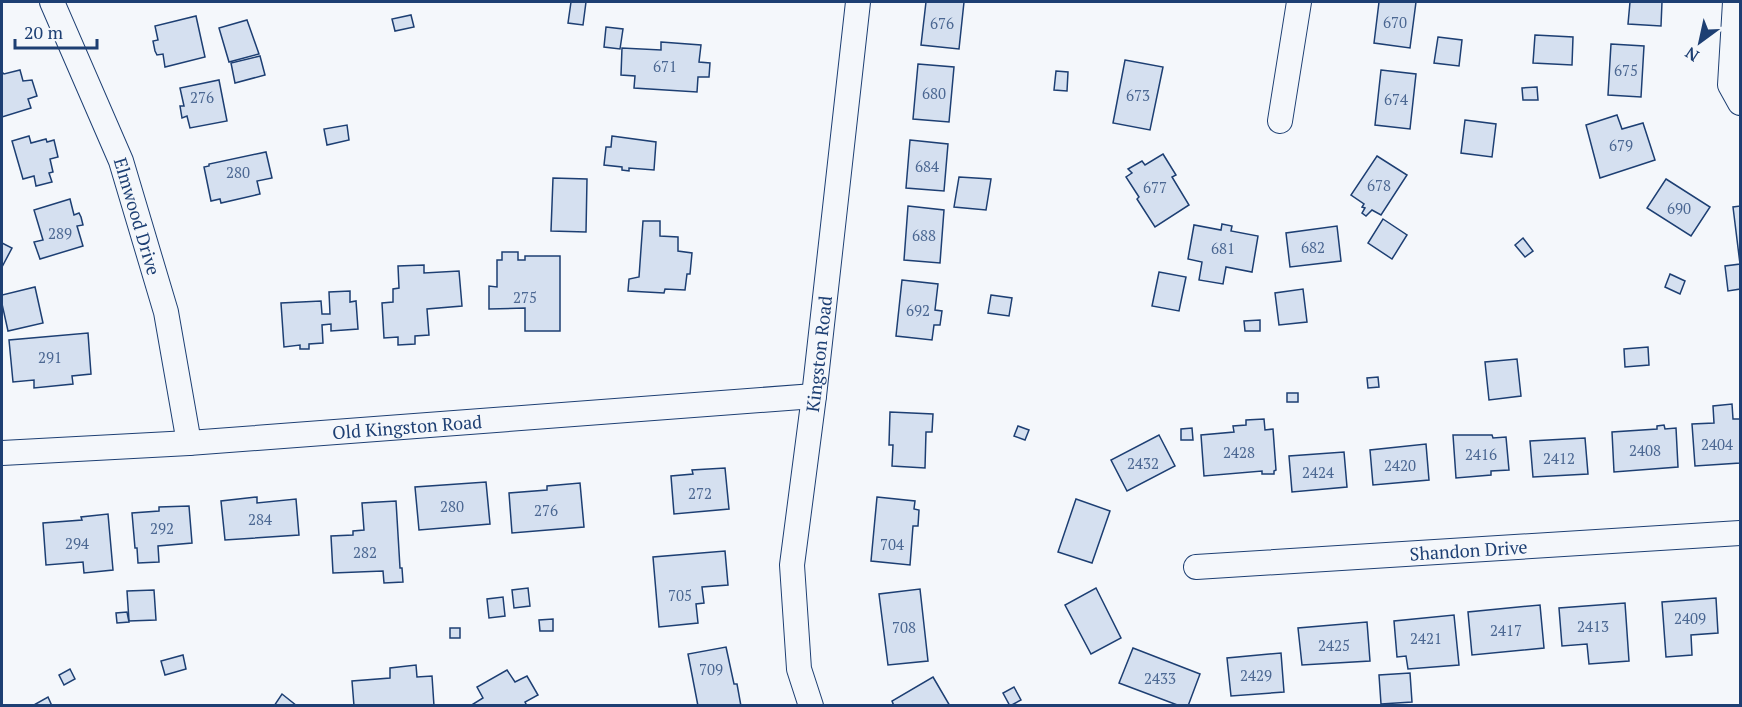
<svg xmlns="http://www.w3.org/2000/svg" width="1742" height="707" font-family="'PT Serif',serif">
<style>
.building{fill:#d5e0f0;stroke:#1d3f73;stroke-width:1.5}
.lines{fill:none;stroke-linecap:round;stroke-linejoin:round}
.minor-casing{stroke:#1d3f73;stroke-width:26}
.minor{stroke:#f4f7fb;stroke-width:24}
.labels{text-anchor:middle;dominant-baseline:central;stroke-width:4.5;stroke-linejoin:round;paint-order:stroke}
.number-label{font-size:15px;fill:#4b6792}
.street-label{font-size:18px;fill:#1d3f73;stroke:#f4f7fb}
</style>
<rect width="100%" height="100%" fill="#f4f7fb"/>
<g class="building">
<path d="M571 2H586L583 25 568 23Z"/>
<path d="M926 2H964L959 49 921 45Z"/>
<path d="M1379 2H1416L1410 48 1374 43Z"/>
<path d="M1630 2H1662L1661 26 1628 24Z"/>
<path d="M411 15 414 27 395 31 392 19Z"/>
<path d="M196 16 205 57 165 67 163 54 157 55 155 51 153 41 158 40 155 26Z"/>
<path d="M247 20 259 54 229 62 219 28Z"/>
<path d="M606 27 623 29 620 49 604 47Z"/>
<path d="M1535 35 1573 37 1572 65 1533 63Z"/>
<path d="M1438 37 1462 40 1459 66 1434 63Z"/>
<path d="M661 42 701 45 699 62 710 63 709 77H698L697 92 634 88 635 76 621 75 622 48 661 50Z"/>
<path d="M1611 44 1644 46 1641 97 1608 95Z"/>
<path d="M260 56 265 75 235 83 231 63Z"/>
<path d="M1125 60 1163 67 1150 130 1113 123Z"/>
<path d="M918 64 954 67 949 122 913 119Z"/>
<path d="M20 70 23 81 32 80 37 96 28 99 31 108 2 117V72L4 74Z"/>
<path d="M1381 70 1416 74 1410 129 1375 125Z"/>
<path d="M1056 71 1068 72 1067 91 1054 90Z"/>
<path d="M219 80 227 121 190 128 187 116 182 118 180 106H184L180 88Z"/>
<path d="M1537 87 1538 100H1523L1522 88Z"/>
<path d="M1617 115 1622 129 1643 123 1655 160 1600 178 1586 125Z"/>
<path d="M1465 120 1496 124 1492 157 1461 153Z"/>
<path d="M347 125 349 140 327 145 324 129Z"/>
<path d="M29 136 31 143 46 139 47 142 54 140 58 157 50 159 53 172 49 173 52 182 36 186 34 176 23 179 12 141Z"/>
<path d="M612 136 656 142 654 170 629 168V171L622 170V167L604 165 606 147H611Z"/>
<path d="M910 140 948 144 944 191 906 188Z"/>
<path d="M266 152 272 178 257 181 260 194 221 203 220 199 211 201 204 167 209 166V164Z"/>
<path d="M1163 154 1176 175 1172 177 1189 205 1155 227 1137 199 1139 197 1126 177 1132 173 1128 169 1142 161 1145 165Z"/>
<path d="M1377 156 1407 175 1381 215 1372 210 1366 216 1362 213 1365 208 1362 207 1364 204 1351 195Z"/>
<path d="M959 177 991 179 986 210 954 207Z"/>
<path d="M553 178 587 179 586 232 551 231Z"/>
<path d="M1666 179 1710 207 1691 236 1647 208Z"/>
<path d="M70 199 74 215 79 213 81 217 83 225 77 226 83 246 40 259 34 242 43 240 34 210Z"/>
<path d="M908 206 944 210 940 263 904 260Z"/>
<path d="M1740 206V289L1728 291 1725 266 1740 264 1733 207Z"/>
<path d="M1383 219 1407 235 1392 259 1368 243Z"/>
<path d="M643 221H660V236L678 237V251L692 253 690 274H687L685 290 665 289 664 293 628 291 629 279 639 277Z"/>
<path d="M1222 224 1232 226 1231 231 1258 236 1252 272 1226 267 1223 284 1199 280 1202 262 1188 259 1194 225 1221 230Z"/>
<path d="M1337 226 1341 261 1290 267 1286 233Z"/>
<path d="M1523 238 1533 251 1525 257 1515 245Z"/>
<path d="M2 243 12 248 2 267Z"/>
<path d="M502 252H518V260H525V256H560V331H525V308L489 309V286L497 287V260H502Z"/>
<path d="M424 265V273L459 271 462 306 427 309 429 335 415 336V344L398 345V337L384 338 382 303 393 302V289L399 288 398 266Z"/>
<path d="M1159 272 1186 277 1179 311 1152 306Z"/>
<path d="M1670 274 1685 281 1680 294 1665 287Z"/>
<path d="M902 280 938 284 935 310 942 311 940 325H934L932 340 896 336Z"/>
<path d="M35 287 43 323 8 331 2 304V295Z"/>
<path d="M1303 289 1307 322 1279 325 1275 293Z"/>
<path d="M350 291V302L356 301 358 329 331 331V324L322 325 323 343 309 344V349H300V345L284 347 281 303 321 301 322 314H330L329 292Z"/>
<path d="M991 295 1012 298 1009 316 988 313Z"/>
<path d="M1260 320V331H1245L1244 321Z"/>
<path d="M88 333 91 374 72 376 73 384 34 388V380L13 382 9 340Z"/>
<path d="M1648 347 1649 365 1625 367 1624 349Z"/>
<path d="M1517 359 1521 396 1489 400 1485 362Z"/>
<path d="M1378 377 1379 387 1368 388 1367 378Z"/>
<rect x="1287" y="393" width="11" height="9"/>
<path d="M1732 404 1733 419H1740V463L1695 466 1692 424 1714 423 1713 406Z"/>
<path d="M890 412 933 414 932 432H926L925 468 892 466 893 445H889Z"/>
<path d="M1264 419 1265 430 1273 429 1276 470 1274 471V474H1262V471L1204 476 1201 435 1234 432 1233 426 1246 425V420Z"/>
<path d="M1664 425 1665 429 1676 428 1678 467 1614 472 1612 432 1657 429V426Z"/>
<path d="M1018 426 1029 430 1025 440 1014 436Z"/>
<path d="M1192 428 1193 440H1181V429Z"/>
<path d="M1159 435 1175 466 1127 491 1111 460Z"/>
<path d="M1453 435H1492L1493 438 1506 437 1509 470 1491 471V475L1456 478Z"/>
<path d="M1585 438 1588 474 1533 477 1530 441Z"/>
<path d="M1426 444 1429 480 1373 485 1370 450Z"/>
<path d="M1344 452 1347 487 1292 492 1289 456Z"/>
<path d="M725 468 729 509 674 514 671 476 693 474 692 470Z"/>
<path d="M486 482 490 524 419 530 415 487Z"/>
<path d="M580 483 584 527 512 533 509 493 547 490V486Z"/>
<path d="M257 497V503L296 499 299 535 225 540 221 501Z"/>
<path d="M877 497 915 501 914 509 919 510 918 526H913L910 565 871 561Z"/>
<path d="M1076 499 1110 511 1092 563 1058 552Z"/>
<path d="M396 501 400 568H402L403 582 384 583 383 571 333 573 331 536 353 535V531L364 530 362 503Z"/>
<path d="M189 506 192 543 158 546 159 562 138 563 137 548H135L132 513 159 511V507Z"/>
<path d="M108 514 113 570 84 573 83 562 46 565 43 523 82 520 81 517Z"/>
<path d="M725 551 728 585 702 587 704 603 696 604 698 623 659 627 653 557Z"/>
<path d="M528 588 530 606 514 608 512 590Z"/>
<path d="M1096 588 1121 638 1091 654 1065 605Z"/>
<path d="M920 589 928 661 888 665 879 594Z"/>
<path d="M154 590 156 620 129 621 127 591Z"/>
<path d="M503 597 505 616 489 618 487 599Z"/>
<path d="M1716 598 1718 633 1691 635 1692 655 1666 657 1662 602Z"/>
<path d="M1625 603 1629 661 1589 664 1587 644 1562 646 1559 608Z"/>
<path d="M1540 605 1544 648 1472 655 1468 612Z"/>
<path d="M127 612 129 622 117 623 116 613Z"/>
<path d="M1454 615 1459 665 1408 669 1406 656 1397 657 1394 621Z"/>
<path d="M553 619V631H540L539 620Z"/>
<path d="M1367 622 1370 661 1302 665 1298 628Z"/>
<rect x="450" y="628" width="10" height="10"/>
<path d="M726 647 734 684H737L741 706H698L688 654Z"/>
<path d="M1133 648 1200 674 1188 706H1180L1119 683Z"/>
<path d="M1281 653 1284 692 1231 696 1227 658Z"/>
<path d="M183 655 186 669 165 675 161 661Z"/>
<path d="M416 665 417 677 432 676 434 706H354L352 681 390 678V668Z"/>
<path d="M70 669 75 679 64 685 59 675Z"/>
<path d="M507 670 515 682 527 676 538 695 525 702 527 706H470L483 698 477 687Z"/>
<path d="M1410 673 1412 702 1381 704 1379 675Z"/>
<path d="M933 677 950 706H894L892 701Z"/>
<path d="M1014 687 1021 700 1010 706 1003 693Z"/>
<path d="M282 694 297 706H274Z"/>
<path d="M48 697 52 706H32Z"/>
</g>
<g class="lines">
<defs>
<g id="minor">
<path id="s1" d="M52 2 121 161 166 312 189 443"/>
<path d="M1735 2 1730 85 1740 103"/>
<path d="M1280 121 1299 2"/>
<path id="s2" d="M2 453 189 443 814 396"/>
<path id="s3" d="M1196 567 1740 533"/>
<path id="s4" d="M811 706 799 669 792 565 814 396 858 2"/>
</g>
</defs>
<use href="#minor" class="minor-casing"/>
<use href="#minor" class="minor"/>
</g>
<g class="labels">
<g class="number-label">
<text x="1395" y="22">670</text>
<text x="942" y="23">676</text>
<text x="665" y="66">671</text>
<text x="1626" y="70">675</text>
<text x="934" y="93">680</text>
<text x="1138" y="95">673</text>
<text x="202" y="97">276</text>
<text x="1396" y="99">674</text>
<text x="1621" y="145">679</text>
<text x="927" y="166">684</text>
<text x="238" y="172">280</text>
<text x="1379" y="185">678</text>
<text x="1155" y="187">677</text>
<text x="1679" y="208">690</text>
<text x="60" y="233">289</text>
<text x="924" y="235">688</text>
<text x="1313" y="247">682</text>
<text x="1223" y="248">681</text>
<text x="525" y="297">275</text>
<text x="918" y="310">692</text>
<text x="50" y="357">291</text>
<text x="1717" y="444">2404</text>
<text x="1645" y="450">2408</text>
<text x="1239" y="452">2428</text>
<text x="1481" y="454">2416</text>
<text x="1559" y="458">2412</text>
<text x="1143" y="463">2432</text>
<text x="1400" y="465">2420</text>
<text x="1318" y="472">2424</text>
<text x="700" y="493">272</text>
<text x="452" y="506">280</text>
<text x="546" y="510">276</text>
<text x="260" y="519">284</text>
<text x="162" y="528">292</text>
<text x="77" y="543">294</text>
<text x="892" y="544">704</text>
<text x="365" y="552">282</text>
<text x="680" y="595">705</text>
<text x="1690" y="618">2409</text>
<text x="1593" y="626">2413</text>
<text x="904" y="627">708</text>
<text x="1506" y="630">2417</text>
<text x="1426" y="638">2421</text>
<text x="1334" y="645">2425</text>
<text x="711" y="669">709</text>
<text x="1256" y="675">2429</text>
<text x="1160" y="678">2433</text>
</g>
<g class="street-label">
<text stroke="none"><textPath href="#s1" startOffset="231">Elmwood Drive</textPath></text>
<text stroke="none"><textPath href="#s4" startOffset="356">Kingston Road</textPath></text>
<text stroke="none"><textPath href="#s2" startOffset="406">Old Kingston Road</textPath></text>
<text stroke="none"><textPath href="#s3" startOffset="273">Shandon Drive</textPath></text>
</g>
</g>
<rect width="1742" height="707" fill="none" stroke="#1d3f73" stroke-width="6"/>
<g transform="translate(1700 42) rotate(213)" stroke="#f4f7fb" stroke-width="4.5" paint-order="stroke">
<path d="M0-4.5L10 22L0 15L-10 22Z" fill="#1d3f73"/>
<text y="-9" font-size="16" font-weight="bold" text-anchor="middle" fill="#1d3f73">N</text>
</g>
<path d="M15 39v9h82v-9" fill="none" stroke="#1d3f73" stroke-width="3"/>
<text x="24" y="39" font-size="18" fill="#1d3f73" stroke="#f4f7fb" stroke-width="4.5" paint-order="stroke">20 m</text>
</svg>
